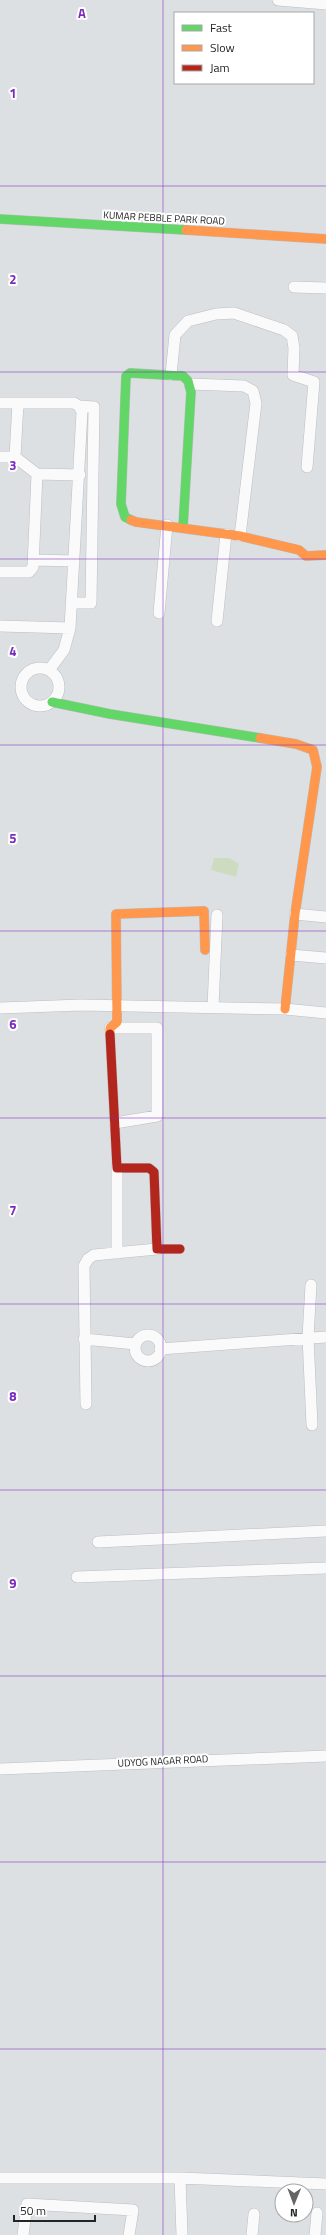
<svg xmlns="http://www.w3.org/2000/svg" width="326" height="2235" viewBox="0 0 326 2235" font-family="'Titillium Web',sans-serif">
  <rect width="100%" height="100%" fill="#dde0e3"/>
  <!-- green -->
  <path fill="#cddcc0" d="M214 858H229L239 864 236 877 211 870Z"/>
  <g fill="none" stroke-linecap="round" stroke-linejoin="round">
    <!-- street casing -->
    <g stroke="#bcbec1" stroke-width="12">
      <path id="street" d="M278 0 326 4
        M294 287 326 288
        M171 375 175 335 188 321 216 314 234 313 284 330 292 336 294 348 293 375 314 382 307 467
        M190 384 244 386 253 391 256 403 240 536
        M0 403H74L79 406 82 412 70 628 64 650 49 670
        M0 457H15L37 474 80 475
        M15 457 18 403
        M34 560 74 561
        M0 572H29L33 567 37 474
        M72 603H91L94 407 79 406
        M159 613 167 525
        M217 621 226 534
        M0 626 70 628
        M21 687a19 19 0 1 1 38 0a19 19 0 1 1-38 0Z
        M295 914 326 917
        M291 955 326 958
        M213 1007 217 915
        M0 1008 81 1005 285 1009 326 1013
        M110 1028H157V1116L115 1123
        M117 1168V1253
        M311 1285 308 1337 312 1425
        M135 1348a13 13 0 1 1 26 0a13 13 0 1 1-26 0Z
        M84 1339 135 1344
        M160 1349 326 1337
        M86 1404 84 1266 88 1259 94 1255 157 1249
        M98 1542 326 1531
        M77 1577 326 1568
        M0 1769 326 1756
        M0 2178H180L326 2184
        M180 2178 182 2235
        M23 2235 27 2204 133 2210 129 2235
        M252 2235 254 2214
        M315 2235 317 2213"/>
    </g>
    <!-- fast casing -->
    <g stroke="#bcbec1" stroke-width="10">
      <path id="fast" d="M0 219 186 230
        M131 520 125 517 121 504 126 376 130 373 183 376 188 381 191 392 183 527
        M52 702 110 714 260 738"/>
    </g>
    <!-- slow casing -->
    <g stroke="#bcbec1" stroke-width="10">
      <path id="slow" d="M186 230 326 239
        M131 520 136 522 240 536 299 550 306 556 326 555
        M260 738 296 744 313 750 317 767 295 914 285 1009
        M110 1034V1028L117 1022 116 914 204 911 205 950"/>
    </g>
    <!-- jam casing -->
    <g stroke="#bcbec1" stroke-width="10">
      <path id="jam" d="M110 1034 117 1168H149L154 1172 157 1249H180"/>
    </g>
    <!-- street -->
    <use href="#street" stroke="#fafafb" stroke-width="11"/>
    <!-- fast -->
    <use href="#fast" stroke="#63d668" stroke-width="9"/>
    <!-- slow -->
    <use href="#slow" stroke="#ff974d" stroke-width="9"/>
    <!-- jam -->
    <use href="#jam" stroke="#b3261e" stroke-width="9"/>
  </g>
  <!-- grid -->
  <path fill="none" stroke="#7b2cbf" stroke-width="1" stroke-opacity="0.55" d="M163 0V2235M0 186H326M0 372H326M0 559H326M0 745H326M0 931H326M0 1118H326M0 1304H326M0 1490H326M0 1676H326M0 1862H326M0 2049H326"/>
  <g text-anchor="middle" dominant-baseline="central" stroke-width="4" stroke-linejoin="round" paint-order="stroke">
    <!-- street labels -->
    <g font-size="10" fill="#232426" stroke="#fff">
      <text transform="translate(164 218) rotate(3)">KUMAR PEBBLE PARK ROAD</text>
      <text transform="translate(163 1761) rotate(-3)">UDYOG NAGAR ROAD</text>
    </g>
  </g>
  <g font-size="13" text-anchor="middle" font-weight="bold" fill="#7b2cbf" stroke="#fff" stroke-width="4" stroke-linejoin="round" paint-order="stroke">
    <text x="82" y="18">A</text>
    <text x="13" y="98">1</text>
    <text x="13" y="284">2</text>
    <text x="13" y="470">3</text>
    <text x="13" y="656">4</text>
    <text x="13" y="843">5</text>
    <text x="13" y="1029">6</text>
    <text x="13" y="1215">7</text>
    <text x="13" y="1401">8</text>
    <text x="13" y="1588">9</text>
  </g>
  <!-- legend -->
  <rect x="174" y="12" width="140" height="72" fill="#ffffff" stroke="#a7a7a8"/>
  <rect x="182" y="25" width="20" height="6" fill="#63d668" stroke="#a7a7a8"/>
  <text x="210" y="32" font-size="12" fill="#232426">Fast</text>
  <rect x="182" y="45" width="20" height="6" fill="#ff974d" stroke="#a7a7a8"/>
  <text x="210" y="52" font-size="12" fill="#232426">Slow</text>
  <rect x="182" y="65" width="20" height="6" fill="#b3261e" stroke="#a7a7a8"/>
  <text x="210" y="72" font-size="12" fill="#232426">Jam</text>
  <!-- north arrow -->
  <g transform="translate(294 2203) rotate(181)"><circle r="19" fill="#ffffff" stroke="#a7a7a8"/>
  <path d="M0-3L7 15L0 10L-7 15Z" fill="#646668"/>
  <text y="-6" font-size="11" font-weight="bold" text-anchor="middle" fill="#232426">N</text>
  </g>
  <!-- scale -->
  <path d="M14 2215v6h81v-6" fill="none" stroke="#232426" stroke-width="2"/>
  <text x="20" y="2215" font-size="12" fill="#232426" stroke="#ffffff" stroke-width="3" paint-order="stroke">50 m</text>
</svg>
